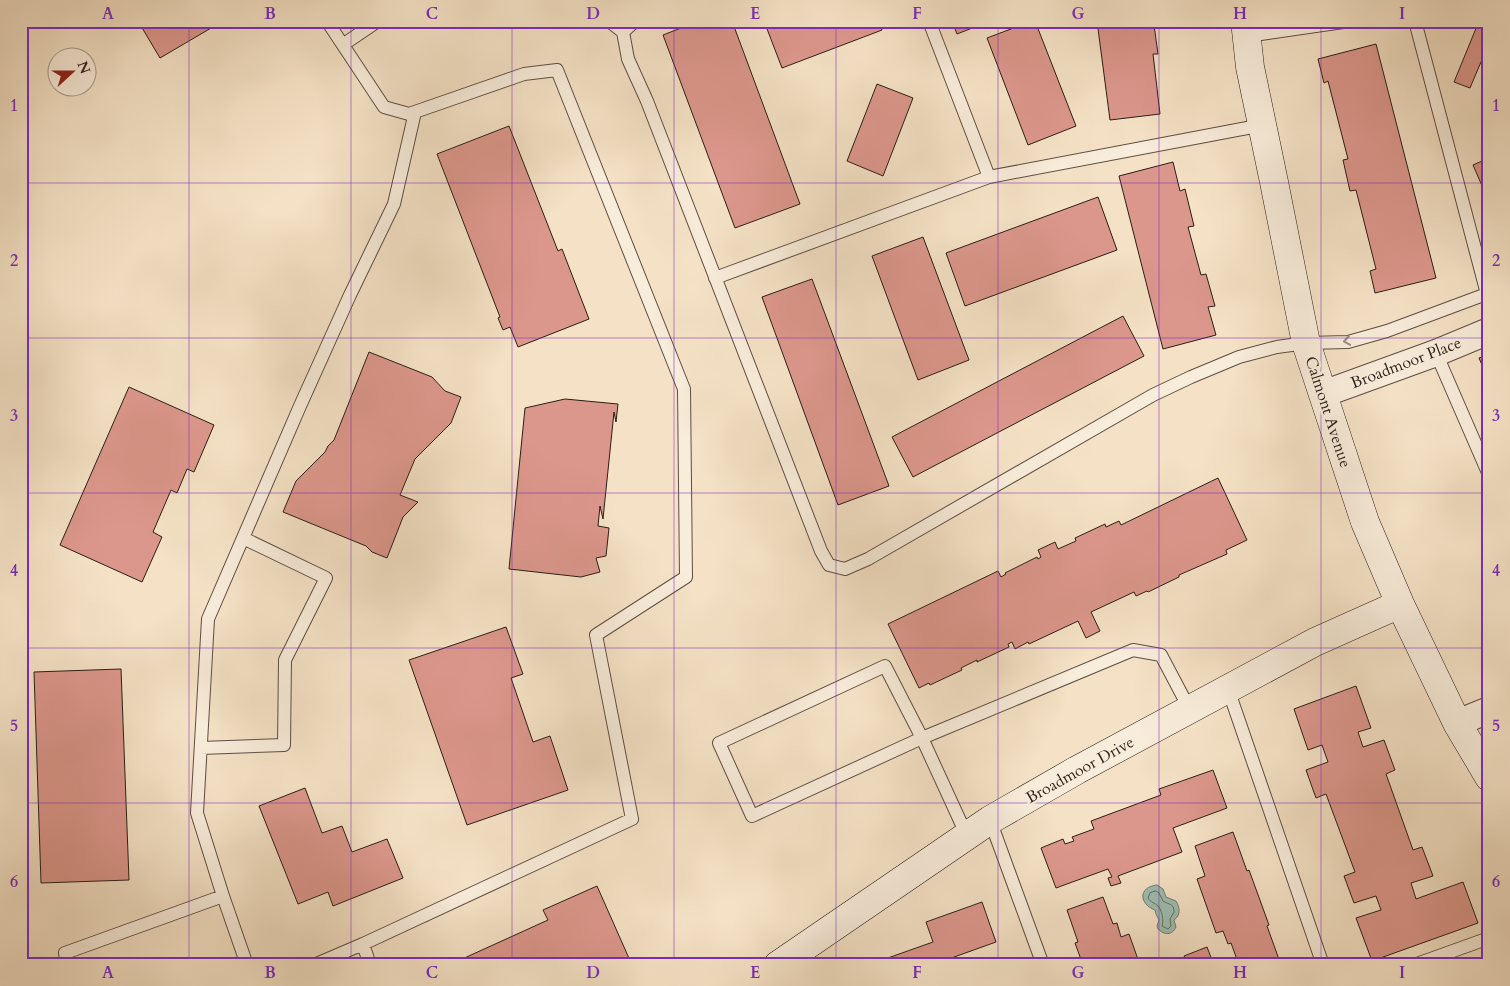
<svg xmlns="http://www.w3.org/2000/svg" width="1510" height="986" viewBox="0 0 1510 986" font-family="Cardo,serif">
  <rect width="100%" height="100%" fill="#f5e2c6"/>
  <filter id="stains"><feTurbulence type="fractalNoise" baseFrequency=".004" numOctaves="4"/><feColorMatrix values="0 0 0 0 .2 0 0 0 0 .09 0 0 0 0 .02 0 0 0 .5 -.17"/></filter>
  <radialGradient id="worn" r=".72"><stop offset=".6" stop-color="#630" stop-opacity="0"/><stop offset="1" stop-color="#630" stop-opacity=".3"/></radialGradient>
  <!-- water -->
  <path fill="#9dbeb1" stroke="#6f7e74" d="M1157 885 1163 889 1166 897 1176 901C1180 908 1181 915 1174 920L1176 927C1172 936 1164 935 1158 929L1157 926 1159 920 1156 914 1155 910C1139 904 1138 887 1157 885Z"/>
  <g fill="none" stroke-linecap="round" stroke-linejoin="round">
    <!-- shore -->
    <path stroke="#646e64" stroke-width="1" d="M1156 891 1159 893 1163 901C1169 905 1174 903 1174 912L1170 919 1171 926 1168 929 1162 926C1164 921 1162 910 1158 906 1154 902 1151 903 1148 898L1150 893Z"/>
  </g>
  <!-- building -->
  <path fill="#dc978c" stroke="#2a1d18" d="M138 21H223L160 58Z
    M699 21H732L800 204 735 228 663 35Z
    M764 21H879L882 30 782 68Z
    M952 21H990L957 34Z
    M1032 21H1035L1076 126 1028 145 987 38Z
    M1097 21H1149V26L1154 25 1158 54H1153L1160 114 1110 120Z
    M1479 21H1489V43L1470 88 1454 82Z
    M1376 44 1436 278 1375 293 1370 271 1376 269 1356 190 1350 191 1343 160 1348 159 1328 81 1324 83 1318 59Z
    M877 84 913 98 883 176 847 161Z
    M509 126 558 251 562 249 589 319 518 347 510 327 503 330 498 318 500 317 437 154Z
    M1489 158V202L1473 165Z
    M1173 162 1180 191 1185 189 1194 226 1188 227 1201 275 1206 274 1215 306 1208 307 1216 335 1163 349 1119 176Z
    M1098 197 1117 250 965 306 946 253Z
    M923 237 969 360 918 380 872 256Z
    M812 279 889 486 838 505 762 297Z
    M1123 316 1144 356 913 477 892 437Z
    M369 352 432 377 445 391 461 397 451 423 415 459 400 495 418 502 403 517 387 558 372 552 366 546 283 512 296 481 325 452 328 446 334 440Z
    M1489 354V381L1479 358Z
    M129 387 214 425 194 472 187 469 177 493 171 490 153 532 162 537 142 582 60 545Z
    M565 399 618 404 616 422 614 412 603 519 600 506 598 526 609 528 606 556 596 558 600 572 581 577 509 569 525 408Z
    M1218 478 1247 540 1226 550 1227 554 1179 575V577L1148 592 1147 591 1136 596 1134 592 1091 612 1100 631 1086 638 1078 621 1029 644 1028 642 1015 649 1012 642 1008 644 1009 647 977 662V660L961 668 962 670 930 685 929 683 919 688 888 624 998 571 1001 577 1006 574 1005 573 1037 557 1038 559 1041 557 1038 550 1055 542 1058 549 1076 541 1075 538 1105 524 1106 527 1119 521 1121 525Z
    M506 627 523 674 511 678 533 742 550 736 568 790 467 825 409 660Z
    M121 669 129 880 41 883 34 672Z
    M1356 686 1371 728 1358 732 1363 747 1384 740 1395 770 1386 774 1413 850 1422 847 1433 876 1411 883 1416 899 1463 882 1478 923 1372 961 1356 918 1381 910 1376 896 1354 903 1344 876 1355 872 1326 794 1316 798 1306 770 1328 762 1322 745 1308 750 1294 709Z
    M1213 770 1227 808 1173 828 1182 852 1118 876 1121 883 1111 886 1108 878 1112 877 1108 869 1056 888 1041 848 1063 839 1065 844 1074 841 1072 837 1094 829 1091 821 1161 795 1159 789Z
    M305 788 322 833 342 826 352 852 387 839 403 878 333 906 328 892 298 904 259 806Z
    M1233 832 1247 871 1249 870 1269 925 1267 926 1281 965H1239L1231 943 1228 944 1223 931 1216 933 1197 879 1205 876 1195 846Z
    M597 886 632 965H449L548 920 543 910Z
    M1103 897 1113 924 1117 923 1121 937 1129 934 1140 965H1083L1075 943 1078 942 1067 910Z
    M982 902 996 942 943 961 945 965H868L933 942 926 922Z
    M1207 947 1214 965H1155L1174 958 1176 963 1186 960 1184 956Z
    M1001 958 1003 965H982Z"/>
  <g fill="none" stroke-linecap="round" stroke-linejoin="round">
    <!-- lane casing -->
    <g stroke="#5d4e44" stroke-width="14">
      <path id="lane" d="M327 21 384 107 409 114 524 74 557 70 684 389 686 577 596 635 632 819 363 944 370 965
        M609 21 623 32
        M635 21 623 32 628 59 647 101 821 551 829 565 845 569 868 559 1153 395 1191 377 1239 357 1277 347 1306 343 1348 342 1387 331 1489 293
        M929 21 989 177
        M1415 21 1487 294
        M1247 36 1350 21
        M344 44 378 21
        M715 278 989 177 1263 125
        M1436 353 1489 475
        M885 666 922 738 752 816 719 743Z
        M1228 689 1323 965
        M201 748 284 745 285 660 326 578 243 538
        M990 820 1043 965
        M967 836 922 738 1133 650 1161 655 1190 710
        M223 896 197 813 208 619 300 406 350 295 394 204 415 112
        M67 965 65 953 223 896 247 965
        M314 965 363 944
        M1414 965 1489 938"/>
    </g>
    <!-- street casing -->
    <g stroke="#5d4e44" stroke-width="28">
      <path id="street" d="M1323 394 1436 353 1489 331
        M1457 723 1489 710"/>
    </g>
    <!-- secondary casing -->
    <g stroke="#2a1d18" stroke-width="29">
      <path id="secondary" d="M1245 21 1250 67 1274 182 1306 343 1365 522 1400 604 1457 723 1489 777
        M778 965 990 820 1077 770 1315 642 1400 604"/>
    </g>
    <!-- lane -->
    <use href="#lane" stroke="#f8ecda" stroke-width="12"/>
    <!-- street -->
    <use href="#street" stroke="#f8ecda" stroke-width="26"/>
    <!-- secondary -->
    <use href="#secondary" stroke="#f8ecda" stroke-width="28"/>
  </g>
  <!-- one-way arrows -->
  <defs><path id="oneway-chevron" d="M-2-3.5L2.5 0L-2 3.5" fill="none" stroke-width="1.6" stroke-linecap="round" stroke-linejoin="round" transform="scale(1.25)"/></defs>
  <use stroke="#9b8f83" href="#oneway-chevron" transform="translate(1347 341) rotate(172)"/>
  <!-- grid -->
  <path fill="none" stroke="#7b2cbf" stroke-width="1" stroke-opacity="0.55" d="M189 21V965M351 21V965M512 21V965M674 21V965M836 21V965M998 21V965M1159 21V965M1321 21V965M21 183H1489M21 338H1489M21 493H1489M21 648H1489M21 803H1489"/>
  <g text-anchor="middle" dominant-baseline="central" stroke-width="4.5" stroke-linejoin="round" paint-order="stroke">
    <!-- street labels -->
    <g font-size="16" fill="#2a1d18" stroke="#f8ecda">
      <text transform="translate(1406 363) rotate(-21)">Broadmoor Place</text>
      <text transform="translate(1328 412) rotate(72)">Calmont Avenue</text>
      <text transform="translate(1080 770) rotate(-29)">Broadmoor Drive</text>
    </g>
  </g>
  <!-- margin -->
  <rect width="1510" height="986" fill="none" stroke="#f5e2c6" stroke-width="55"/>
  <!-- north arrow -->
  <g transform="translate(72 72) rotate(69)"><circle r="24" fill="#f8ecda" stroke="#a6998c"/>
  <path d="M0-4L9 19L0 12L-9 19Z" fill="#8f2418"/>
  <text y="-8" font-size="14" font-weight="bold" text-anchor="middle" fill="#2a1d18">N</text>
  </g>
  <rect x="28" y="28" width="1454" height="930" fill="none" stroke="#7b2cbf" stroke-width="2"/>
  <g font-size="16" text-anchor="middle" font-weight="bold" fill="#7b2cbf">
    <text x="108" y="19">A</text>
    <text x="270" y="19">B</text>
    <text x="432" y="19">C</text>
    <text x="593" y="19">D</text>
    <text x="755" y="19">E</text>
    <text x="917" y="19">F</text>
    <text x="1078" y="19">G</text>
    <text x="1240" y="19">H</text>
    <text x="1402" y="19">I</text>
    <text x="14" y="111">1</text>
    <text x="1496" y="111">1</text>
    <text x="14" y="266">2</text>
    <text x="1496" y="266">2</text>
    <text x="14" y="421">3</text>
    <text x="1496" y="421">3</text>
    <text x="14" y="576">4</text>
    <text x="1496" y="576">4</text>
    <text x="14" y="731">5</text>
    <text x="1496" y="731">5</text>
    <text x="14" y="887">6</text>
    <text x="1496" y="887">6</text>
    <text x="108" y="978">A</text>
    <text x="270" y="978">B</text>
    <text x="432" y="978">C</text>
    <text x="593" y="978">D</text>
    <text x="755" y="978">E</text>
    <text x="917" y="978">F</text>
    <text x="1078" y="978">G</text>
    <text x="1240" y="978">H</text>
    <text x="1402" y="978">I</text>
  </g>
  <rect width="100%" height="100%" filter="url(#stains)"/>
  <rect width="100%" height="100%" fill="url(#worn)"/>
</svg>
